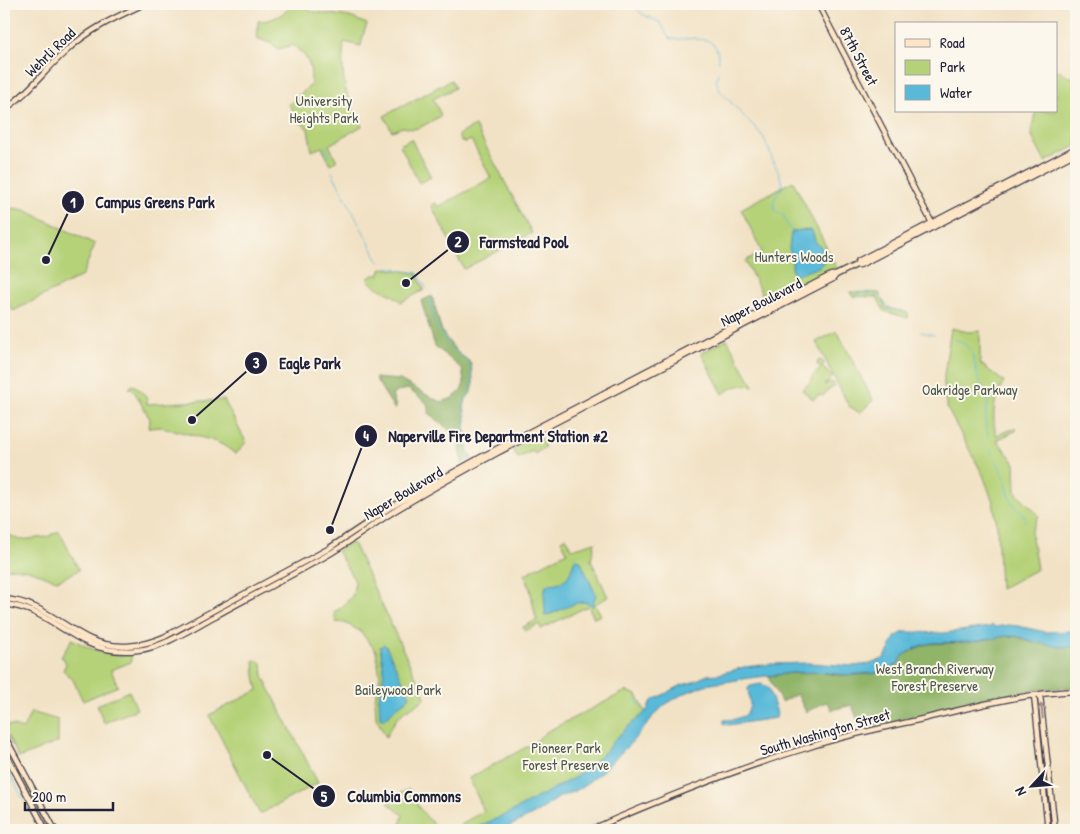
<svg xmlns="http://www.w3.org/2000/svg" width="1080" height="834" viewBox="0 0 1080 834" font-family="'Patrick Hand',sans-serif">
  <rect width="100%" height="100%" fill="#fbf7ec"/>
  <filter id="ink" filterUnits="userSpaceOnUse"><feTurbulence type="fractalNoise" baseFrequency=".02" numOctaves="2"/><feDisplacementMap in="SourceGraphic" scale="10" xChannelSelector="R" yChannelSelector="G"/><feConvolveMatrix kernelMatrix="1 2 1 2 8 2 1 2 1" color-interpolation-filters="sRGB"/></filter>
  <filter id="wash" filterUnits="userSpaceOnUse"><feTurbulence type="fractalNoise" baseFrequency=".0096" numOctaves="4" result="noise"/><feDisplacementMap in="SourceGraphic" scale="20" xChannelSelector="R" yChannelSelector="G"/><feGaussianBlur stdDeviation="1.12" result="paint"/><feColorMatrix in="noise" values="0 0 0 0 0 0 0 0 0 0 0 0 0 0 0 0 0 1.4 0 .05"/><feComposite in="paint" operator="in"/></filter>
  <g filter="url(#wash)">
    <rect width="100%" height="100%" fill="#f2e2c5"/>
    <!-- green -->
    <path fill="#b5d278" stroke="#6c7a5a" d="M293 4H306L309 11 350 17 367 24 363 35 361 46 344 42C340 78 345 96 362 126L329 145 337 161 330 164 322 147 312 151 308 129 299 121 289 104 311 85C311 63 310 60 293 45L278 49 272 44 257 38 258 30V21C273 21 283 15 293 4Z
      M1056 69 1068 76 1076 79V146L1045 162 1032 137V127L1036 111H1056Z
      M451 80 455 88 433 99 441 115 439 117 419 128 413 129 403 127 392 131 384 116Z
      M475 126 532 233 464 269 431 205 436 203 438 207 491 178 471 140 464 143 463 141 461 142 458 135Z
      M411 139 431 177 419 183 400 145Z
      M793 181 838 270 768 306 745 261 762 252 741 209Z
      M13 208 25 210 95 244 82 276 13 311 4 294V214Z
      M382 268 416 273 424 290 401 302C392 292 376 290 367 279L373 275H379Z
      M850 292 879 293 886 308 908 313V318L884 311 877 297 852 296Z
      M951 328 968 332 980 331V363L1004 382C993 400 992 415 996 435L1016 428 1017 430 997 440 1015 463 1016 492 1039 515 1031 532 1037 569 1000 589 997 525 993 502 983 475 948 410 944 395V375Z
      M837 331 873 400 860 413 849 406 816 342Z
      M727 339 747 375 754 386C742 384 732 386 723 394L701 353Z
      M821 360 824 363 822 367 833 377 824 385 832 382 835 386 827 391 823 396 819 395 813 399 802 390 813 379 812 377 821 368 817 365 818 361Z
      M133 385C141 390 148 395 147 404L224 400 246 442 236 454 223 445 211 440 162 427 149 428 150 419 134 391 129 388Z
      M539 435 545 447 535 454 534 452H530L518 458 512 449Z
      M59 531 79 570 61 579 57 580 28 570 15 568 4 569V538L10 535 19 540 47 537Z
      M566 537 572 549 595 542 591 560 608 597 595 604 601 615 594 618 588 606 541 629 539 624 525 631 523 627 537 620 535 614 530 589 525 574 567 552 561 540Z
      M349 543H352L354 545 425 697C421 704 412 706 405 711 396 718 391 727 386 737L376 718 375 698 380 676 376 651 360 631 345 623 336 622 334 612 342 607 353 595 355 581 337 551Z
      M72 639C89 649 110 657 131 655V662L111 670 118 686 83 701 73 680 63 670 66 664 64 659 61 657Z
      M254 660 262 663 263 676 318 783 260 814 209 715 258 690 255 676Z
      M129 691 137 709 104 723 97 705Z
      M626 691 637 695 647 715 590 775 488 830H399V829L403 815 388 803 397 795 409 789C417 806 425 817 439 829H456L468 820 484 811 469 778 534 743 546 732Z
      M31 712 58 720V742L19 758 4 729V727L10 725 23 729Z
      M4 739 52 830H48L4 748Z"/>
    <!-- forest -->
    <path fill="#90b468" stroke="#596b52" d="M432 296 441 329 445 337 458 353 469 361 471 365 473 378V388L470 394 466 399 464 407 466 420 465 427 468 451 472 458 462 464 459 438 429 413 427 403 408 389 399 391 392 395 396 406 395 410 375 378 400 380 434 399 442 402 453 398 461 391 464 383 462 369 435 346 421 301Z
      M1002 636H1016L1034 642 1076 647V687L1036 690 975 701 861 729 852 705 832 710 829 704 826 702 806 712 797 694 781 702 768 676 792 673 818 672 837 675H856L877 673 886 670 898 664 903 656 907 653 926 644 972 642Z"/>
    <!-- water -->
    <path fill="#59b9d8" stroke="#3e6e8a" d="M809 230C814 232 814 237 815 241 820 246 827 251 825 260L819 267 797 275 794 274 792 271V260L789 248 791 233 794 231Z
      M577 559 580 560 596 595 593 604V607C590 604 588 602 583 602 572 603 557 613 544 616L545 613 544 592 546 586C550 583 553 584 557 583 569 580 571 571 574 561Z
      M992 625 995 627 1008 625 1018 626 1045 632 1076 631V647H1060L1034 642 1016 636H1007L972 642 932 643 922 645 907 653 903 656 898 664 893 667 877 673 845 675 818 672 792 673 750 678 705 685 683 694 666 704 653 716 650 721 630 744 602 771 581 788 558 798 538 812 502 830H471L477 827 507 814 575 777 606 751 610 745 625 729 647 711 650 703 653 700 682 685 693 682 707 675 719 674 744 667 771 664 809 663 853 666 870 664 883 659 887 654 895 637 904 632H909L944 633 990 627Z
      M384 644 386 646 410 696C406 701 402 703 397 707 392 711 389 716 384 719H381L380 717 379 697 384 672 380 647Z
      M761 684 768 687 777 713 776 718 728 725 724 724V720L736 719 746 715 750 706 748 688 750 686Z"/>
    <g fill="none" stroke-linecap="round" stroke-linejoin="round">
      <!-- stream -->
      <path stroke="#59b9d8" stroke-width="1" d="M633 4 639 11 644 15 661 23 667 35 671 39H689L693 38C698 40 701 39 706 40 716 43 718 52 719 61
        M718 73 716 80 720 91 729 100 745 118 754 126 764 138 774 163 779 173 782 185V188L777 194 774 200V209L777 213 783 215 787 224 792 232
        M325 146 330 157
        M332 172 379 262
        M822 265 824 267
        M387 267 398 269
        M400 270 418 273 426 288
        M855 293H874L878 294 888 307 895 310 903 311
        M431 300C433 324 441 337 458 354 461 357 467 360 469 364 473 370 472 388 469 394 467 398 464 399 463 404 461 409 465 413 465 419 465 421 464 424 464 426 464 436 466 451 470 460
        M921 332 934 335
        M954 339C978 347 972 362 979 380 982 388 988 393 988 402 988 405 986 410 986 413 984 422 986 428 988 436
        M991 450C996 461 1002 472 1006 483 1008 489 1009 496 1012 502 1016 510 1026 512 1025 521
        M574 556 577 559
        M635 696C638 703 640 709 647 711
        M4 761 5 765
        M8 771 25 802
        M27 806 35 820
        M37 825 40 830"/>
    </g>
  </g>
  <g filter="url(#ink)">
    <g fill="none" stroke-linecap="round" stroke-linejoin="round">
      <!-- secondary casing -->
      <g stroke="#413f50" stroke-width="7">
        <path id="secondary" d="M818 4 934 227
          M4 110C28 94 44 71 65 52 88 30 116 17 144 4
          M856 265H860L1076 153
          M4 599C38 601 61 625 90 639 114 650 141 647 164 637L328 549 391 507 483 456 831 275H836L856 265 858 261 1076 148
          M4 604C40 608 58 629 88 643 103 650 122 652 138 650 165 647 192 628 215 616 253 595 293 575 331 553 355 539 377 521 401 507 463 470 527 437 591 404 671 363 752 321 833 279L836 275
          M1034 695 1048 830
          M1040 695 1055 830
          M4 735 55 830
          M4 751 46 830
          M590 830C659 800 733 770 806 748 845 735 887 727 927 718 976 706 1026 693 1076 691"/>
      </g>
      <!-- secondary -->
      <use href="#secondary" stroke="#fee5c5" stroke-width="4.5"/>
    </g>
    <!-- one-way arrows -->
    <defs><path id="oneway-shaft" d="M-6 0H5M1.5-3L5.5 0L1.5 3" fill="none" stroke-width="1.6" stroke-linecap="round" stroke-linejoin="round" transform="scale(1.25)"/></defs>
    <use stroke="#9b8d87" href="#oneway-shaft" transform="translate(1042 711) rotate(-96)"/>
  </g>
  <g text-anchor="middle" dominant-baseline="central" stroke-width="4" stroke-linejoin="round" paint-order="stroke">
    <!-- street labels -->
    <g font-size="15" fill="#22223b" stroke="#fbf7ec">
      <text transform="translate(50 52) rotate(-44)">Wehrli Road</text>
      <text transform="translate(859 56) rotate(62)">87th Street</text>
      <text transform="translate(761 302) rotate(-27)">Naper Boulevard</text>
      <text transform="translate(403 493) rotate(-31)">Naper Boulevard</text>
      <text transform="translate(825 732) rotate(-16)">South Washington Street</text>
    </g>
    <!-- park labels -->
    <g font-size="15" fill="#4e574d" stroke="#fbf7ec">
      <text x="324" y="100">University<tspan x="324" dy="17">Heights Park</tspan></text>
      <text x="794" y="256">Hunters Woods</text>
      <text x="970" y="389">Oakridge Parkway</text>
      <text x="935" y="668">West Branch Riverway<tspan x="935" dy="17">Forest Preserve</tspan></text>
      <text x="398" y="689">Baileywood Park</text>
      <text x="566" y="747">Pioneer Park<tspan x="566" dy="17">Forest Preserve</tspan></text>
    </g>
  </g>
  <!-- callouts -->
  <path fill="none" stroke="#22223b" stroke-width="2" d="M46 260L73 202M406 283L458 242M192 420L256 363M330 530L366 436M267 755L324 796"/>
  <g fill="#22223b" stroke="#fbf7ec" stroke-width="2">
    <circle cx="46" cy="260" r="5"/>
    <circle cx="406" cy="283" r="5"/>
    <circle cx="192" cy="420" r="5"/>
    <circle cx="330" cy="530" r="5"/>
    <circle cx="267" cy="755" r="5"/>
    <circle cx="73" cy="202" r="12"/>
    <circle cx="458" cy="242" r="12"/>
    <circle cx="256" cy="363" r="12"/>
    <circle cx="366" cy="436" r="12"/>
    <circle cx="324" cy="796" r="12"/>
  </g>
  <g font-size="15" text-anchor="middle" font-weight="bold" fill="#fff">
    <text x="73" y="208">1</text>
    <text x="458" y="247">2</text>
    <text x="256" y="368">3</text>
    <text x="366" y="441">4</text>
    <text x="324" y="802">5</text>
  </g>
  <g font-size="16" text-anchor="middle" font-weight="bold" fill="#22223b" stroke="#fbf7ec" stroke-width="4" stroke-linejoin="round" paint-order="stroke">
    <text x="155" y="208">Campus Greens Park</text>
    <text x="524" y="248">Farmstead Pool</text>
    <text x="310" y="369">Eagle Park</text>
    <text x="498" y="442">Naperville Fire Department Station #2</text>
    <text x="404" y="802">Columbia Commons</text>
  </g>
  <!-- margin -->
  <rect width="1080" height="834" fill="none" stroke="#fbf7ec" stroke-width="20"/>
  <!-- legend -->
  <rect x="895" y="22" width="162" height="90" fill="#fbf7ec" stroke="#a4a2a5"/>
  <rect x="905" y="39" width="25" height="8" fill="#fee5c5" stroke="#a4a2a5"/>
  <text x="940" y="48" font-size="15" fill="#22223b">Road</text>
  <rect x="905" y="60" width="25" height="15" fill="#b5d278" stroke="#a4a2a5"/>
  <text x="940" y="72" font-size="15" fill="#22223b">Park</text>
  <rect x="905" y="85" width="25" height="15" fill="#59b9d8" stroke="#a4a2a5"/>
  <text x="940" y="98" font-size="15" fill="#22223b">Water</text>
  <!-- north arrow -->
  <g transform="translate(1032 786) rotate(244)" stroke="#fbf7ec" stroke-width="4" paint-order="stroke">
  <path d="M0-4L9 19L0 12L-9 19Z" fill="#22223b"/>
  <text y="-8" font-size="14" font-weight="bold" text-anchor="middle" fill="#22223b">N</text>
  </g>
  <!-- scale -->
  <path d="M25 802v8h88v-8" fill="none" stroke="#22223b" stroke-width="2.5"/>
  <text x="32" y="802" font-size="15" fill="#22223b" stroke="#fbf7ec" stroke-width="4" paint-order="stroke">200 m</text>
</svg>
